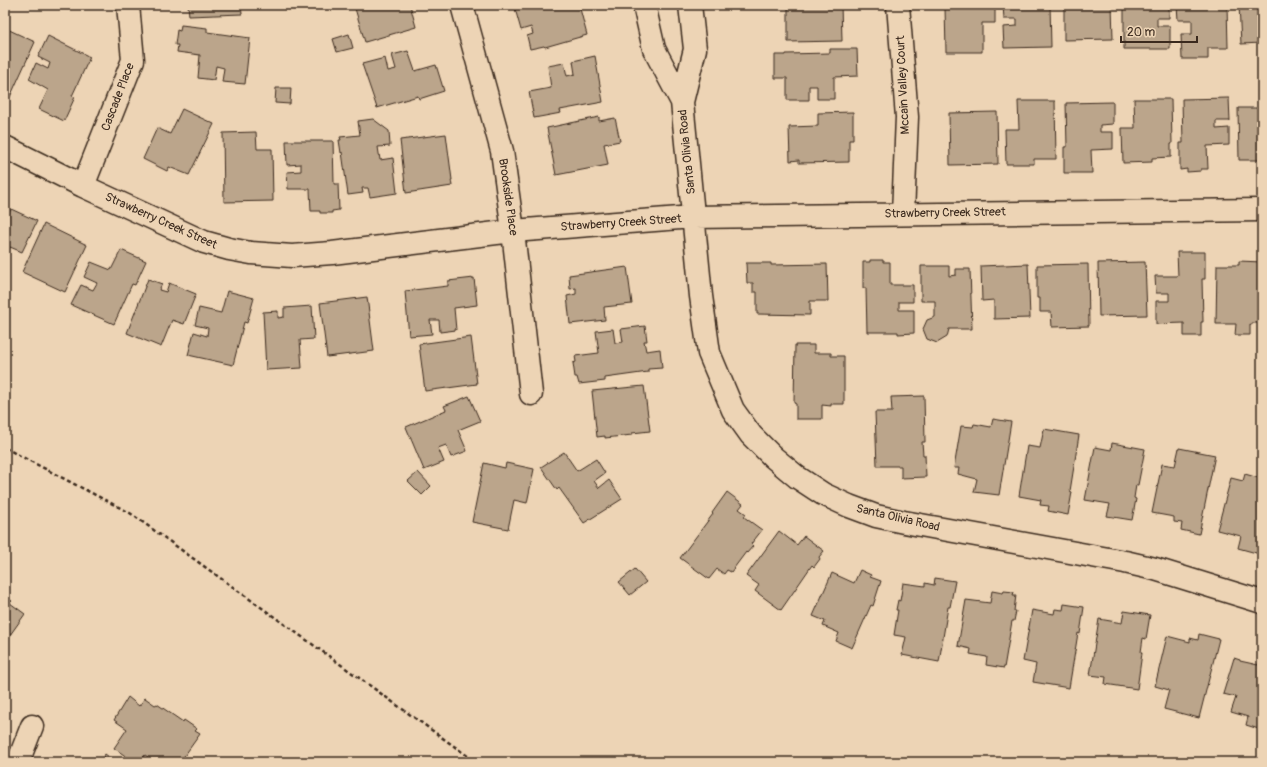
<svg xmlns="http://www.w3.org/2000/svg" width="1267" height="767" viewBox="0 0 1267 767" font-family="Pangolin,sans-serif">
  <rect width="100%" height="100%" fill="#edd4b5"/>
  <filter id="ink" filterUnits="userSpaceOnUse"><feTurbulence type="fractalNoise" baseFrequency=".025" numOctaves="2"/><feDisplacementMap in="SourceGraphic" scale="8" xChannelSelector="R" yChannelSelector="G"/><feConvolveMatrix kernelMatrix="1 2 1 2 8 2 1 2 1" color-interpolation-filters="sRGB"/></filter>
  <g filter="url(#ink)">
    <!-- building -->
    <path fill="#bba58b" stroke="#3b2a1e" d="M188 5H241L242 14 189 16Z
      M354 5H410L416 27 365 42Z
      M514 5H579L587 35 545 47 544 46 530 49 527 36 533 34 531 27 521 30Z
      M788 5H841L842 41 788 42Z
      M946 5H995V23H982V52H946L945 7H946Z
      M1003 5H1050L1051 47 1004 48 1003 27 1017 26V19H1004Z
      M1064 5H1112L1113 39 1064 40Z
      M1124 5H1169V18H1157V26H1170V49H1124Z
      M1177 5H1227L1228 48H1208V59H1182L1181 34H1192V20H1178Z
      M1239 5H1262V43L1241 44Z
      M181 25 207 28V32L250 38 245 84 222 82 224 68 216 66 214 80 198 78 200 55 177 52 178 45H175L177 30 180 31Z
      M5 28 35 42 10 97 5 95Z
      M349 34 353 48 337 52 333 39Z
      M48 36 90 57 72 96 75 97 64 121 39 109 48 90 29 79 36 63 48 69 50 63 38 57Z
      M830 49H857L858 76 834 77V99H817V86H809V100H787V78H775V55H786V54L830 53Z
      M408 51 415 71 436 65 444 91 419 99 418 96 377 108 362 64 385 58 388 71 396 69 392 55Z
      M595 56 603 102 560 110 561 113 534 118 529 92 551 88 548 66 564 63 567 76 575 74 573 61Z
      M276 88H291L290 104 275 103Z
      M1229 98 1230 121H1216V129L1229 128V145L1207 146 1208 169H1201V171L1187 172V169L1180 170V143H1183L1182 99Z
      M1134 99H1171L1172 144H1171V157L1152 158V162L1123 163 1122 128H1135Z
      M1018 101H1055L1056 159H1034V164H1006L1005 129H1019Z
      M1113 102V124L1100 125V132H1113V149L1091 150 1092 173H1064V147H1067L1066 103Z
      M1238 108H1262V160H1239Z
      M182 109 214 124 189 175 169 167 167 171 143 159 157 128 170 134Z
      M853 112V140H849V162L799 163V160L790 161 789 127 818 126V113Z
      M997 112 998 164 950 165 949 113Z
      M599 117V121L615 118 620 141 604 144 608 165 556 175 547 128Z
      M373 119 389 131 390 146 378 147 380 160 393 158 397 193 370 197 368 188H362L363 193 348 195 342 152 341 153 339 140H341L340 137 360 135 358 121Z
      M256 132 257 149H272L273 201 224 202 223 133Z
      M446 134 452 180H451L452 186 406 193 400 140Z
      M286 141H333L334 184H338L339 210 332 211V213H320V211H311L310 189H288L287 172 301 171V164L287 165Z
      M11 209 37 221 22 252 10 247 5 257V217L7 218Z
      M44 224 87 245 65 292 22 272Z
      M121 250 146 261 135 285 132 284 114 324 71 305 81 285 93 290 97 283 84 277 91 262 111 270Z
      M1177 252H1205V279H1202L1203 322H1201V336H1184V323L1156 324V301H1169V293H1156L1155 276H1178Z
      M870 260H883V262H890V285H913V302H899V310H914V333L898 334V332H867L866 288H863V262H870Z
      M1239 261 1262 262 1261 323H1252V325L1250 324V335H1235L1236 324H1216L1217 265H1239Z
      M1145 262 1147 315 1099 316 1098 263Z
      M746 263H771V265L827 264 828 301H810V315L757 314V292H753V283H747Z
      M1028 264 1030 318 994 319V300L982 301 981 266Z
      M1088 264 1089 326 1052 327 1051 312H1040V298H1037V265Z
      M921 266H949V276L956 275V269H970L972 329H949L947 337 937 343 927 339 923 329 927 320 935 317V301H921Z
      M627 267 632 304 604 307 605 320 570 324 567 296 576 294V288L570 289 569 275Z
      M474 278 477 305 454 308 456 330 440 332 439 320H430L432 334 409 336 405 291 448 286V281Z
      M148 279 162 284 159 290 166 292 169 283 196 294 184 324 172 320 161 347 127 333Z
      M227 291 254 298 247 323 244 322 233 365 188 355 194 332 207 336 208 328 195 325 199 308 221 313Z
      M367 297 374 351 327 357 320 303Z
      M312 306 314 339 300 340 302 368 266 370 263 312 278 311V318L284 317V308Z
      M645 326 647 341H644L646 351 660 349 662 368 648 369V372L605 378V381L579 384 577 377H575L573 363 576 362 575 356 599 353 596 331 613 329 615 343 623 342 621 329Z
      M471 337 477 384 425 391 419 344Z
      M795 345H814V353H831V356H844V404H831V406L822 405V419H796V404L794 403Z
      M644 386 650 431 632 433V435L605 438V436L597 437 592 391Z
      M469 396 480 421 458 430 467 451 451 457 446 445 438 448 444 462 424 470 406 427 446 410 444 406Z
      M924 396 925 442H922L923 455H925L926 477 901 478V466H877L875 412H892L891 397Z
      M993 419 1011 422 999 495 974 492 977 479 958 474 959 468H954L961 426 973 427 974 424 991 427Z
      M1044 429 1079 435 1070 491 1072 492 1068 515 1048 511 1049 506 1040 505 1041 500 1019 496 1027 446 1040 448Z
      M1112 443 1145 449 1138 485H1136L1134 498 1136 499 1132 520 1107 516 1110 504 1085 500 1095 447 1111 450Z
      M1179 448 1215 455 1199 534 1181 530 1182 523 1174 522V517L1152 513 1162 464 1175 466Z
      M564 452 577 471 596 459 605 473 594 481 599 488 609 480 622 499 584 523 559 488 557 490 541 467Z
      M484 463 505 468 506 463 534 469 527 503 514 500 508 529 472 522Z
      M418 472 431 486 422 495 408 481Z
      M1245 474 1262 479V549L1260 554 1238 548 1241 536 1217 530 1231 478 1243 481Z
      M727 492 743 504 739 509 746 514 744 517 762 530 751 544 753 546 747 553 746 552 731 572 727 570 724 574 717 569 709 579 680 558 713 514 712 513Z
      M779 531 797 545 804 536 824 551 819 557 820 559 814 567 812 565 781 610 755 591 759 585 746 576Z
      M635 569 646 582 630 595 619 582Z
      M860 570 871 575 870 577 881 581 873 606 871 605 852 648 836 641 839 633 823 626 825 621 813 616 832 573 854 583Z
      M935 578 955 581 950 607H948L939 662 902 655 906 637 894 635 898 610H896L898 600 900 601 903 583 925 586V583L934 585Z
      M992 591 1003 593 1004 591 1014 592 1013 595H1016L1014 611H1016L1014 621H1012L1004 668 986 665 987 657 970 654 971 649 958 646 966 600 990 603Z
      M5 597 12 601 10 603 25 614 5 642Z
      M1064 604 1084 607 1080 634 1078 633 1069 688 1033 682 1036 664 1023 661 1032 610 1054 614 1055 609 1063 610Z
      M1124 611 1150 615 1146 639 1143 638 1141 652 1142 653 1137 689 1105 684 1106 677 1090 675 1099 619 1122 623Z
      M1199 634 1219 639 1199 718 1164 709 1169 690 1155 686 1167 636 1190 642V638L1198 640Z
      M1262 652V730L1246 725 1248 717 1231 712 1236 697 1223 694 1234 658 1240 660V661L1258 665Z
      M128 697 139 706 145 698 155 705 157 704 183 722 184 720 197 729 195 731 200 734 180 762H155L145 755 139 762H134L114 748 127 729 114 720Z
      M105 754 116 762H100Z"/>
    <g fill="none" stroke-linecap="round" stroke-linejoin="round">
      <!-- minor casing -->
      <g stroke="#3b2a1e" stroke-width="25">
        <path id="minor" d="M462 5 502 151 513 231 531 394
          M644 5 654 49 682 102
          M690 5 695 49 682 102 701 296 709 353 733 410 751 435 773 457 797 477 823 494 849 506 876 516 904 522 1125 562 1155 569 1262 602
          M898 5 907 117 903 214
          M5 147 83 186 204 242 229 249 251 253 292 256 332 253 513 231 693 217 1262 210
          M83 186 133 60 128 5
          M18 762 32 726"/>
      </g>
      <!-- path -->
      <path stroke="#3b2a1e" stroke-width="2.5" stroke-dasharray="4 3" stroke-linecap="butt" d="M5 448 130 513 476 762"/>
      <!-- minor -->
      <use href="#minor" stroke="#edd4b5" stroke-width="22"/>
    </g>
  </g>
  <g text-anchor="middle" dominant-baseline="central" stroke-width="3" stroke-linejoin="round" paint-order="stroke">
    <!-- street labels -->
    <g font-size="12" fill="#3b2a1e" stroke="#edd4b5">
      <text transform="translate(903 85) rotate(-93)">Mccain Valley Court</text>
      <text transform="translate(118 97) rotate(-69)">Cascade Place</text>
      <text transform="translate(687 152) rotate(-96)">Santa Olivia Road</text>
      <text transform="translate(508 197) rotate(82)">Brookside Place</text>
      <text transform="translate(945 213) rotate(-1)">Strawberry Creek Street</text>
      <text transform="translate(161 221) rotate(24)">Strawberry Creek Street</text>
      <text transform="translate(621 223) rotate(-4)">Strawberry Creek Street</text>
      <text transform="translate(898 518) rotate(13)">Santa Olivia Road</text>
    </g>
  </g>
  <!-- margin -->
  <rect width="1267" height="767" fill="none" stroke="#edd4b5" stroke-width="20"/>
  <rect x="10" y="10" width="1247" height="747" fill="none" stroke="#3b2a1e" stroke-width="1.5" filter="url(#ink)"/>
  <!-- scale -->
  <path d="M1121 36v6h76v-6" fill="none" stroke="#3b2a1e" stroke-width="2"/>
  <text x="1127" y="36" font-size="12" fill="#3b2a1e" stroke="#edd4b5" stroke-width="3" paint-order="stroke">20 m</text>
</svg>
